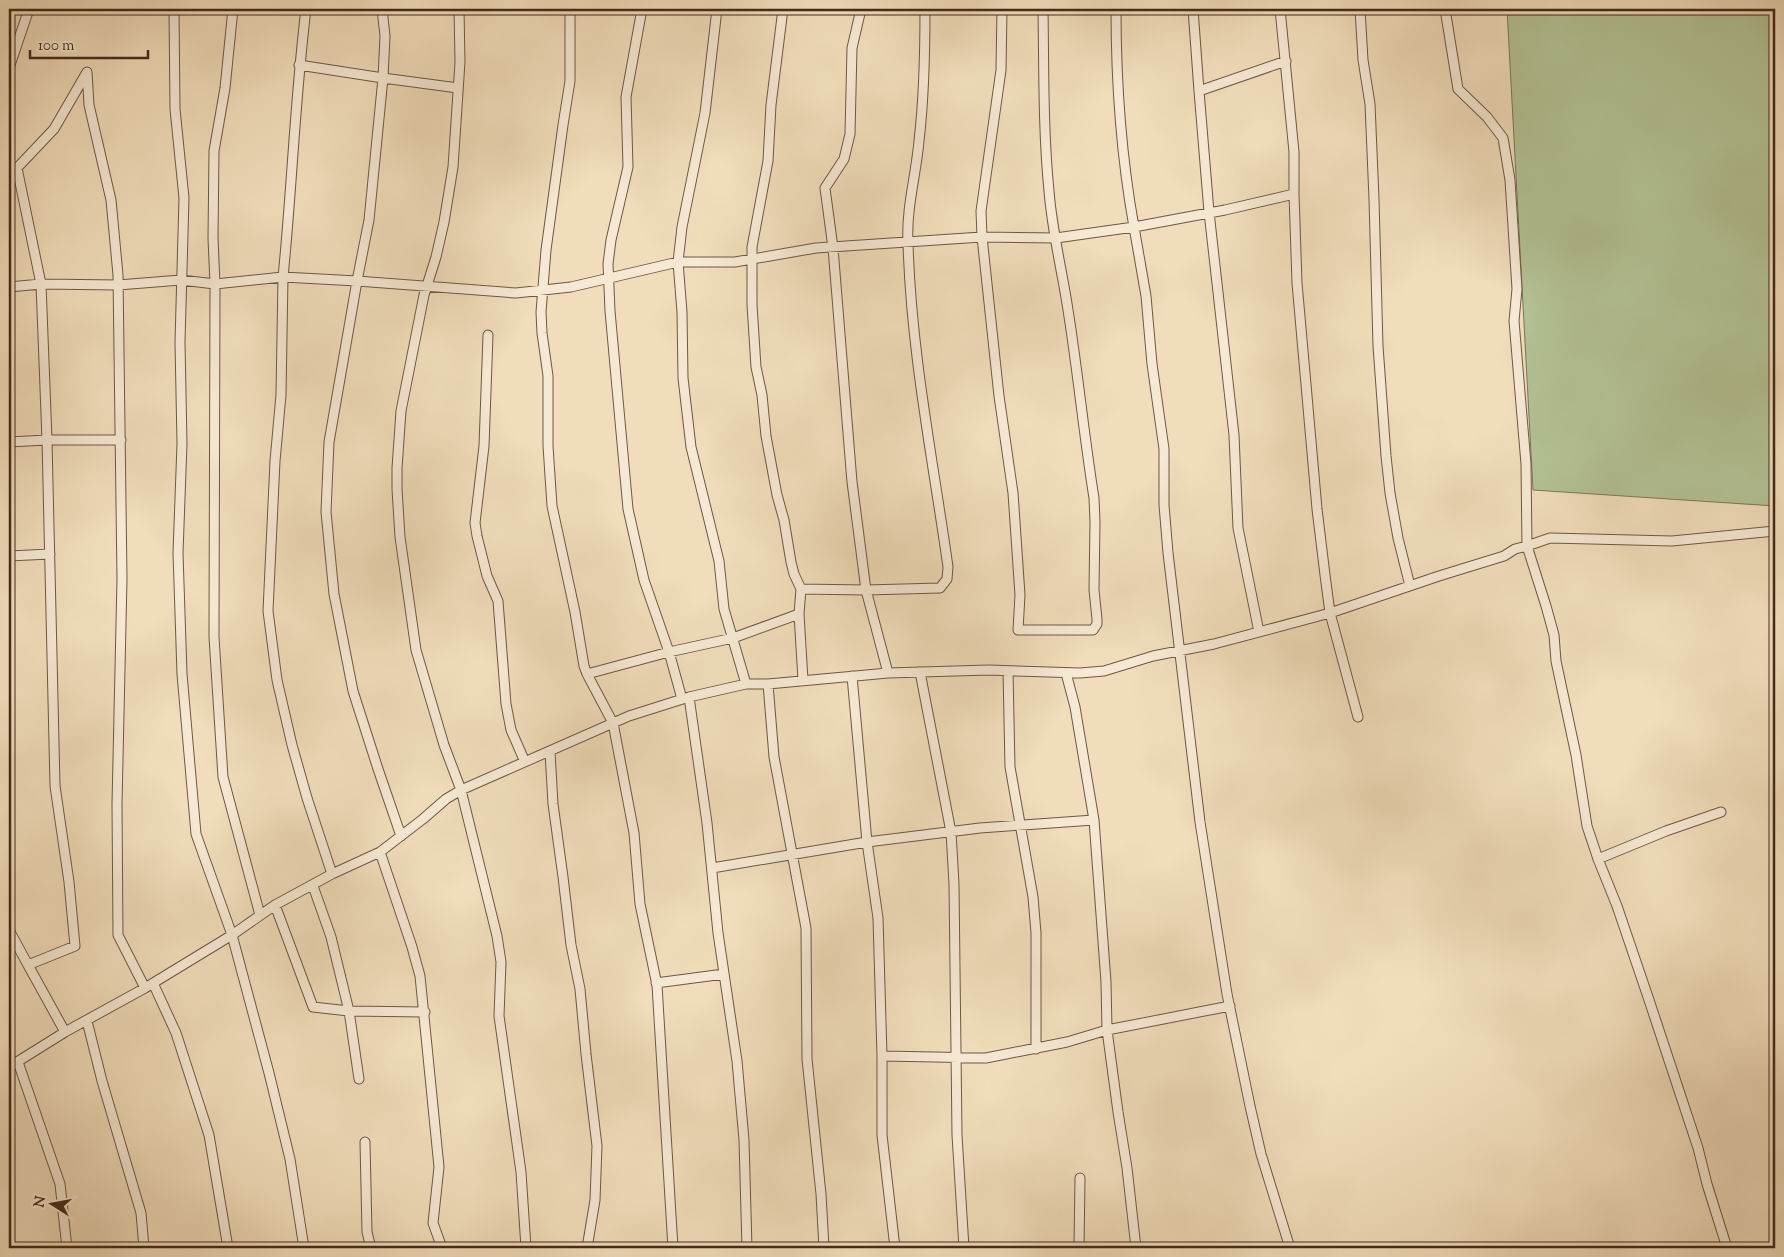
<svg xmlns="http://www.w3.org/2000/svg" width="1784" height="1257" viewBox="0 0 1784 1257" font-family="'Sorts Mill Goudy',serif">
  <rect width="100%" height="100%" fill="#f1ddbb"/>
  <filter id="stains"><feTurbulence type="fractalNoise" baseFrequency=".004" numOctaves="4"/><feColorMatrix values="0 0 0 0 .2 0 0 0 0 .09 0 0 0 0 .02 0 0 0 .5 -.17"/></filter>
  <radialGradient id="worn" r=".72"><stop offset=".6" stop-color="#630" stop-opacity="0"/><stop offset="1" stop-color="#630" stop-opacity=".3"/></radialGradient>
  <!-- green -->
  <path fill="#b3c295" stroke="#7c7659" d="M1507 9H1775V506L1533 490Z"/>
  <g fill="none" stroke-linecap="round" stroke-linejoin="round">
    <!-- minor casing -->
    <g stroke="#6f5744" stroke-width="11">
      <path id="minor" d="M174 9 175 109 184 198 180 342 182 444 178 553 182 674 196 834 232 935 269 1073 290 1159 304 1248
        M306 9C295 98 292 188 283 277L357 281 329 442 326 512 334 594 353 691 378 769 401 836
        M382 9 385 36 383 78 458 88
        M459 9 460 62 453 167 444 222 436 257 424 295 401 411 397 468V489L400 537 416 650 444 745 461 790 497 936 501 962 499 1016 521 1172 526 1248
        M570 9V81L563 125 546 250 541 312 542 333 548 376V446L552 506 575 612 584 666 587 674 613 723 634 833 640 904 657 985 673 1248
        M642 9 626 97 628 167 611 240 608 264 610 311 628 509 644 580 669 652 682 699
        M717 9 705 113 682 227 678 262 682 312 683 378 691 447 719 561 724 609 746 684
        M861 9 852 48 850 134 844 159 825 188 833 248 852 482 866 590 888 673
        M1043 9C1044 69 1043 130 1049 191 1052 231 1062 270 1068 310 1078 373 1084 436 1094 498L1095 522 1094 590 1097 619V624L1093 630H1018L1020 595 1013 493 999 396 982 237 1056 238 1134 227C1121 155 1116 82 1116 9
        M1193 9 1199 91
        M1280 9 1294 152V194
        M1360 9 1363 60 1370 104 1374 199 1378 346 1386 456 1390 493 1398 538 1410 586
        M1445 9 1458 89 1487 117 1503 138 1510 180 1517 289 1514 321 1526 464 1527 546 1550 538 1672 541 1775 531
        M299 65 383 78 369 220 357 281 516 293 571 287 678 262H735L816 248 982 237 981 211 1001 70 1002 9
        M9 68 29 9
        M9 287 41 284 118 285 181 280 215 284 213 238 214 151 225 88 233 9
        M488 335 484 446 475 523 477 536 487 576 498 601 506 704 511 730 525 762
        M9 442 47 440H121
        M9 556 50 554
        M801 589 866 590 940 588 947 579 948 567C933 460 911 352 908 243 906 209 916 175 919 141 924 98 925 53 925 9
        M799 614 803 680
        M1259 632 1238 528 1234 435 1209 212 1199 91 1286 61
        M1008 671 1010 767 1033 897 1036 933V1049
        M920 672 951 832 954 884 957 1135 964 1248
        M587 674 669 652 733 638 799 614 801 589 794 574 791 562 784 520 777 495 766 436 762 395 756 367 752 305V247L768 161 771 105 783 9
        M852 676 867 842 980 828 1094 820 1075 707 1066 673
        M768 684 774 757 806 928 807 1059 821 1194 824 1248
        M689 697 707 823 718 933 737 1061 744 1140 747 1248
        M550 752 553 804 563 877 571 945 580 989 586 1054 597 1146 595 1200 587 1248
        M1094 820 1106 982 1107 1030 1118 1112 1127 1168 1136 1248
        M380 852 412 947 420 976 439 1167 433 1223 442 1248
        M1598 859 1666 831 1721 812
        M712 868 867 842 878 918 882 1056V1135L895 1248
        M313 886 331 937 349 1011 359 1079
        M275 905 313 1007 349 1011 425 1012
        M260 915 223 777 214 637 215 284 283 277 281 395 275 461 268 611 277 680 292 745 307 798 332 874
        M9 930 28 965
        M153 983 176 1033 209 1135 228 1248
        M656 983 724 974
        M87 1021 102 1081 141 1213 144 1248
        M65 1032 28 965 75 946 69 882 55 786 47 440 41 284 17 168 54 129 87 72 89 105 111 200 118 275 122 579 117 804 118 935 145 988
        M882 1056 986 1058 1067 1042 1107 1030 1230 1006
        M18 1062 60 1184 67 1248
        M9 1067 65 1032 145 988 232 935 275 905 332 874 380 852 423 819 446 799 461 790 629 716 689 697 746 684H768L888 673 989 670 1080 673 1104 671 1153 656 1214 644 1330 613 1439 576 1504 556 1515 549 1527 546 1546 606 1554 635 1556 661 1576 755 1587 826 1598 859 1617 906 1649 1000 1698 1148 1707 1184 1727 1248
        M365 1142 367 1232 371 1248
        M1079 1248 1080 1178
        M1290 1248 1261 1154 1250 1106 1227 994 1200 822 1168 553 1164 505V449L1152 364 1146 296 1134 227 1225 210 1294 194 1297 283 1317 509 1325 575 1330 613 1358 717"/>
    </g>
    <!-- minor -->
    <use href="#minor" stroke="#f6e9d3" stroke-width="9"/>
  </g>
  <!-- margin -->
  <rect width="1784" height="1257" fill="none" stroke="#f1ddbb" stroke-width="30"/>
  <rect x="10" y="10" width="1764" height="1237" fill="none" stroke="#442a1d" stroke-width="2.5"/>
  <rect x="15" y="15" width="1754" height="1227" fill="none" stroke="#442a1d"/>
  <!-- north arrow -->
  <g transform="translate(52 1204) rotate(281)" stroke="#f6e9d3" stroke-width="4" paint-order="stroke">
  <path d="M0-4L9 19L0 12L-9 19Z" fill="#442a1d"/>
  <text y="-8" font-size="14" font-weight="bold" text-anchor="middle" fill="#442a1d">N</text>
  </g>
  <!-- scale -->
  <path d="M30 50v8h118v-8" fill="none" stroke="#442a1d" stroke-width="2.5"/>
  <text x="38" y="50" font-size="15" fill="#442a1d" stroke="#f6e9d3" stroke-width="4" paint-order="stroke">100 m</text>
  <rect width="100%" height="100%" filter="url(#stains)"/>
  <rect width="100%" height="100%" fill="url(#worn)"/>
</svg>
